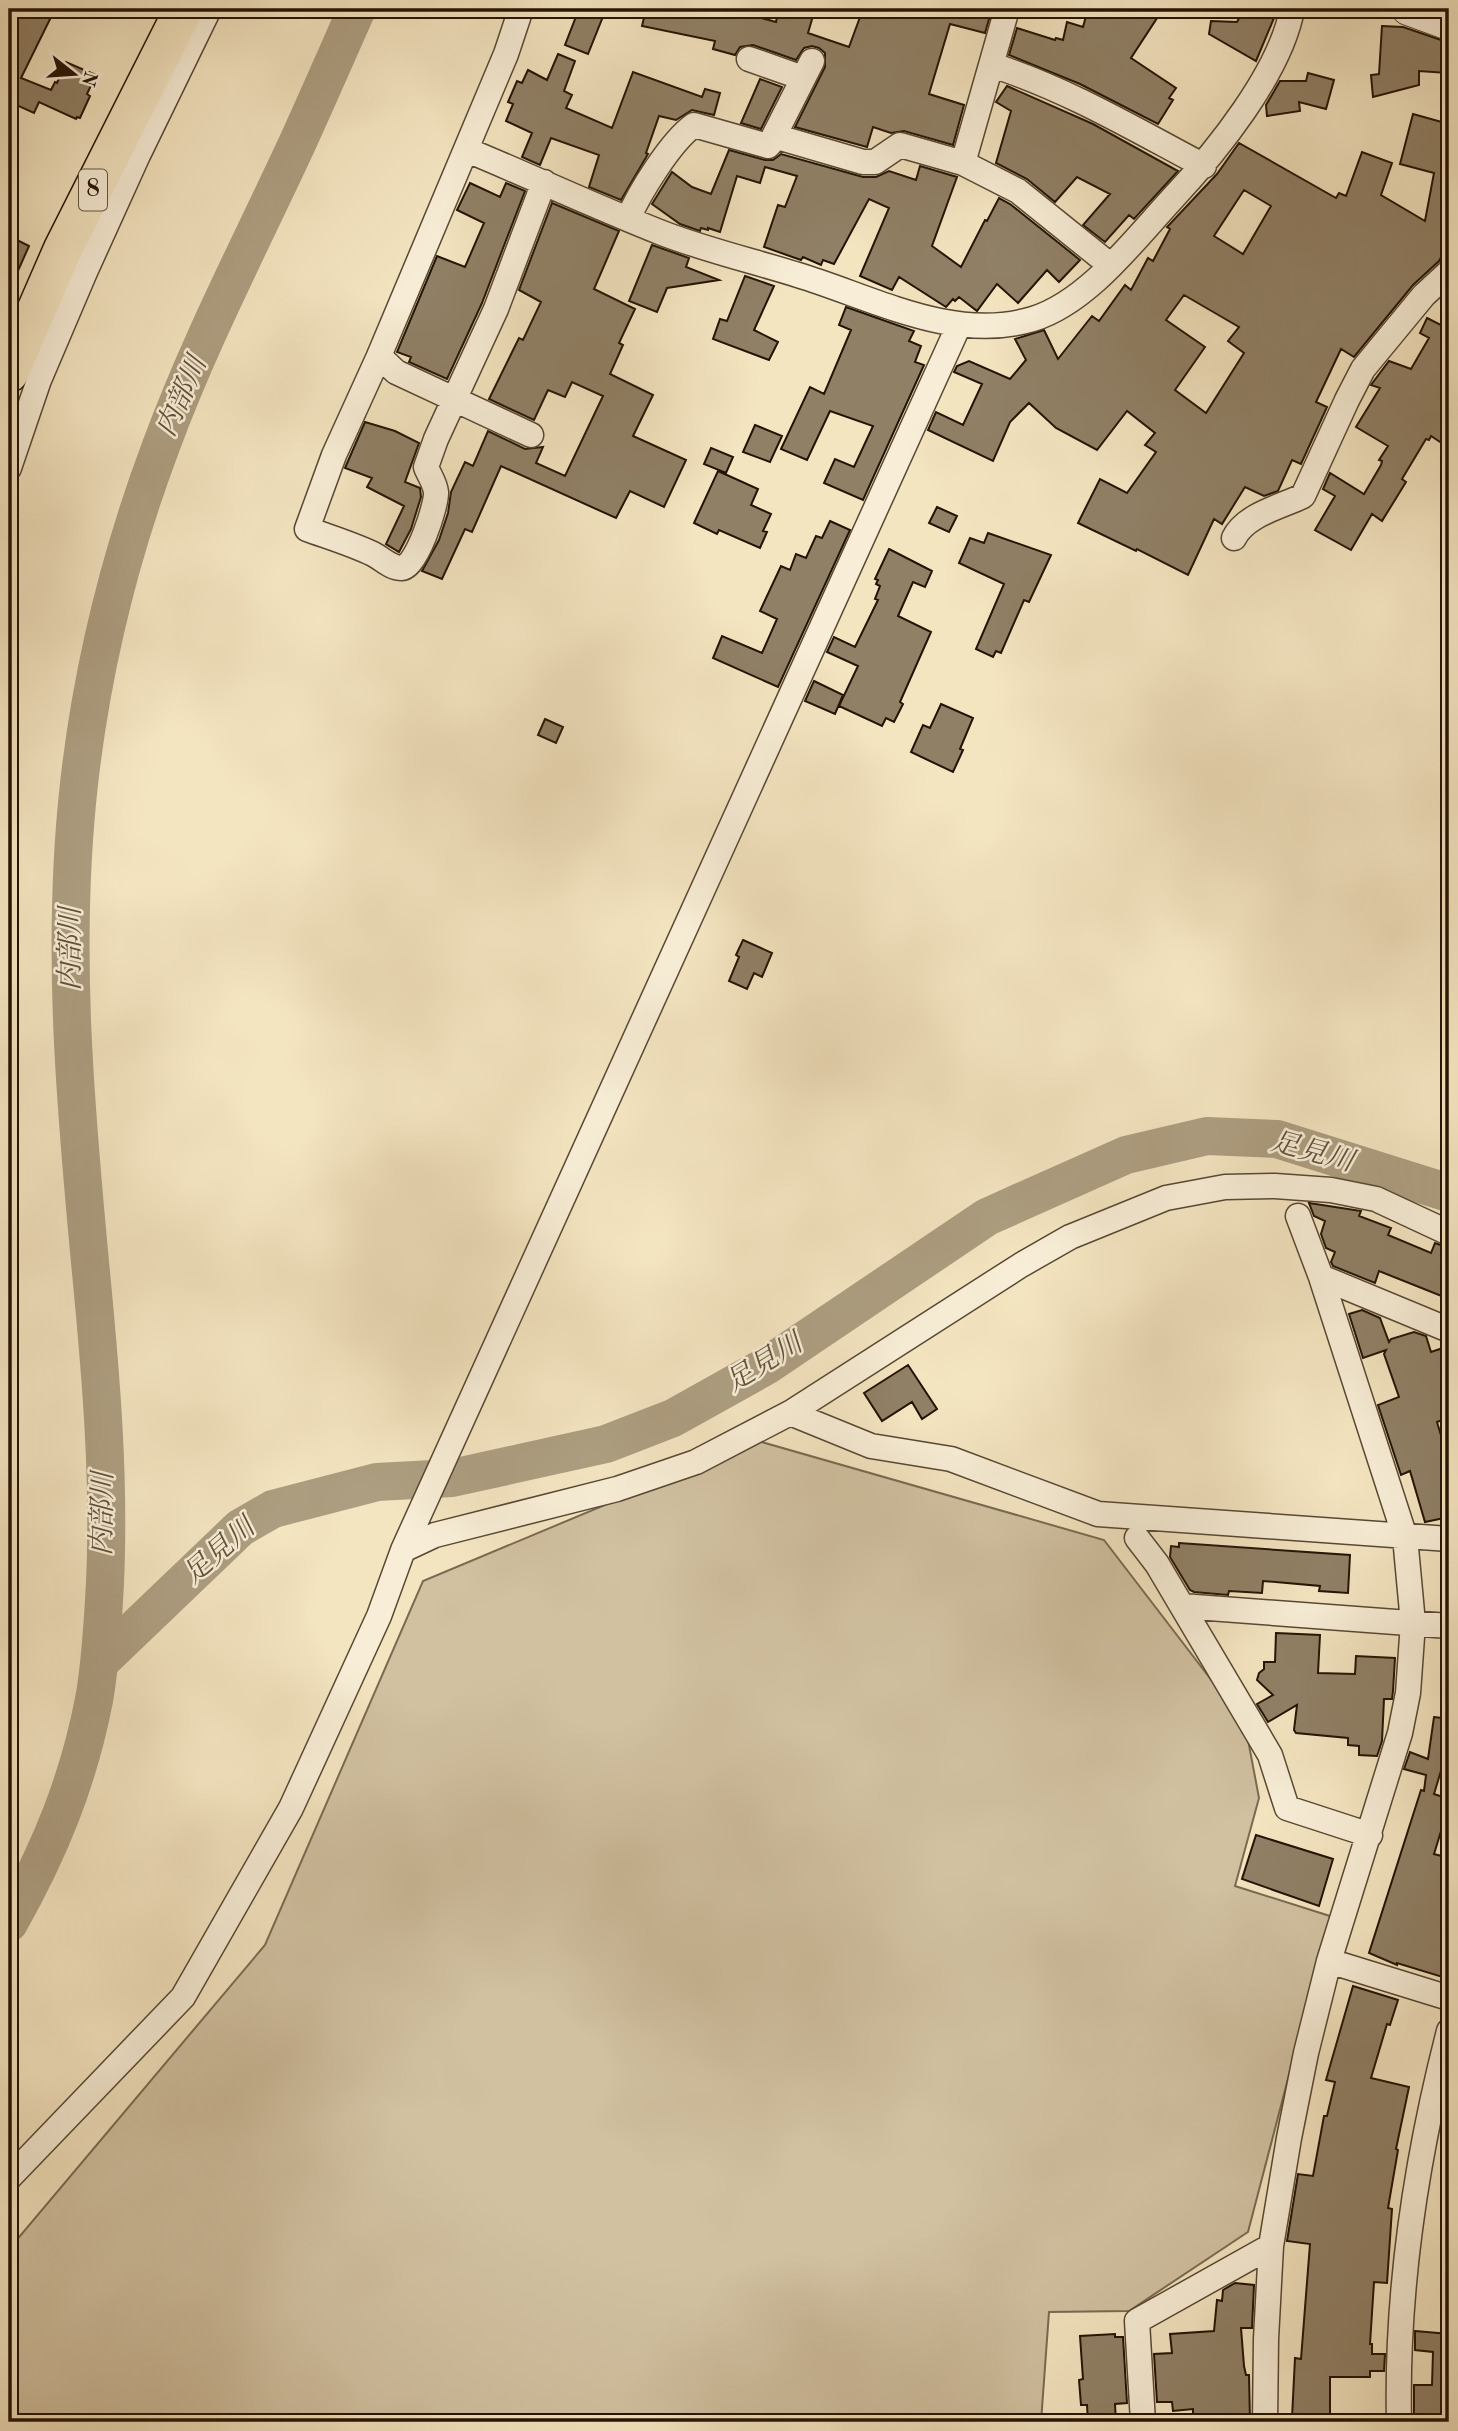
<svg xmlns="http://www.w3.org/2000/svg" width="1458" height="2431" viewBox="0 0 1458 2431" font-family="'Old Standard TT','Noto Serif JP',serif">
  <rect width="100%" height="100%" fill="#f4e5c1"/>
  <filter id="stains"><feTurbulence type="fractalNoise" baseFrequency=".00286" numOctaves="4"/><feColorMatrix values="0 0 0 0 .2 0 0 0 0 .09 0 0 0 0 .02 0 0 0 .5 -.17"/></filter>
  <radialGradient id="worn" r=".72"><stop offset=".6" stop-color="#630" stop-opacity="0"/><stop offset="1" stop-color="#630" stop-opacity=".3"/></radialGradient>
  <!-- green -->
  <path fill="#d1c1a1" stroke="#7a6a52" stroke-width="2" d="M758 1441 1104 1540 1245 1724 1259 1798 1235 1886 1333 1917 1313 1983 1248 2232 1129 2311 1049 2312 1041 2422H9V2249L265 1945 423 1581Z"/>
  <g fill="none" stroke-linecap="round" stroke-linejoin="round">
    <!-- river -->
    <path stroke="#ad9e81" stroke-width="38" d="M99 1663 240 1528 273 1509 377 1482 452 1478 606 1444 673 1418 766 1366 987 1217 1126 1155 1207 1136 1277 1139 1449 1193
      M9 1923C50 1850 78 1782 94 1700 100 1667 102 1634 104 1601 111 1488 101 1375 90 1262 75 1103 61 944 79 784 92 668 120 555 161 446 199 343 250 245 296 146 317 100 337 54 357 9"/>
  </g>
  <!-- building -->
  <path fill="#908066" stroke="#241304" stroke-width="2" fill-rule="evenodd" d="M14 9H55L21 78 51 90 55 82 57 83 66 62 96 75 87 94 90 96 80 118 77 117 76 119 39 102 34 113 10 102 9 105V19Z
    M579 9H606L588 54 565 45Z
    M646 9H729L776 22 779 9H815L808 33 849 47 863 9H992L985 33 950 24 929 94 964 105 953 145 904 131 891 133 873 127 867 147 795 127 825 67V53L819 48 812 46 804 48 796 60 753 45 740 47 735 55 713 49 715 41 642 26Z
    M1088 9H1148L1159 15 1131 58 1176 88 1169 98 1173 100 1158 124 1080 84 1009 55 1017 28 1055 40 1056 38 1063 40 1067 22 1083 27Z
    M1244 9H1258L1274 18 1256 61 1209 34 1211 21 1237 22Z
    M1382 26 1403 27 1444 41V47H1449L1447 73 1419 71V85L1373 97 1371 75 1379 74Z
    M558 54 575 61 564 91 572 95 566 108 612 128 633 72 702 97 705 89 720 93 714 115 692 110 676 120 659 116 646 153 648 154 621 200 589 187 599 155 551 138 540 165 522 157 532 133 506 121 513 104 508 102 517 81 522 83 528 70 547 80Z
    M1308 73 1334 80 1326 109 1299 102 1300 111 1267 116 1266 105 1280 81H1306Z
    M760 79 782 87 761 129 741 123Z
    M1007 86 1093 124 1178 171 1134 219 1129 215 1105 242 1083 225 1110 194 1077 177 1055 202 1027 179 996 163 1011 111 996 102Z
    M1413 114 1449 124V243L1439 261 1413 285 1354 357 1341 349 1316 402 1327 407 1301 464 1292 460 1278 491 1264 496 1245 487 1222 524 1214 519 1188 575 1137 549 1136 551 1078 523 1100 479 1127 493 1156 452 1145 445 1155 433 1127 411 1097 450 1056 428 1029 403 1010 422 993 461 928 430 936 412 963 425 982 384 954 372 957 366 969 361 1010 379 1026 360 1015 339 1044 330 1058 359 1092 316 1099 321 1125 285 1131 290 1148 258 1153 261 1170 229 1167 227 1217 174 1239 143 1336 198 1339 193 1346 196 1362 152 1392 163 1381 195 1425 221 1434 173 1400 164ZM1244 190 1271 206 1243 254 1214 236ZM1184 295 1239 327 1228 341 1244 353 1206 413 1175 390 1205 347 1166 320Z
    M729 150 765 160H773L781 154 863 177H876L889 171 916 180 920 166 957 177 932 246 961 267 985 220 987 221 999 198 1010 204 1080 260 1059 282 1047 270 1018 303 997 284 977 311 959 297 955 301 953 299 946 307 899 277 892 290 860 276 889 208 869 199 834 264 823 260 821 265 803 257 801 260 764 247 778 205 785 207 797 176 765 167 760 183 737 176 720 232 708 228V230L701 228 700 231 680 224 652 204 672 172 692 187 711 194Z
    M470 183 500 197 506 183 525 191 482 303 447 379 409 362 411 357 397 352 437 256 465 267 484 223 457 210Z
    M552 203 619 231 594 289 635 309 619 343 623 345 610 374 653 395 633 436 686 460 664 507 630 491 616 518 501 466 472 532 465 529 442 579 422 571 439 540 448 513 451 492 465 462 473 466 488 431 525 449 543 447 536 463 565 476 603 396 572 382 565 397 548 390 534 420 489 399 519 338 523 340 541 302 519 290Z
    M9 236 29 246 9 291Z
    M652 245 689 258 686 267 719 280 667 288 657 312 629 301Z
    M745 276 774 286 754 330 778 342 769 360 713 339 720 319 727 321Z
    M846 307 914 331 909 341 921 346 915 362 924 365 863 500 824 483 835 459 854 467 873 426 830 411 807 460 781 449 810 387 824 394 851 330 839 325Z
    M1427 318 1449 329V448L1431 436 1429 440 1426 439 1402 479 1406 482 1382 521 1372 514 1351 550 1315 530 1335 496 1323 489 1330 473 1364 494 1381 465 1382 461 1379 460 1388 446 1356 427 1380 388 1371 385 1389 361 1411 369 1429 338 1420 333Z
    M365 422 395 431 419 443 405 482 420 488 421 497 411 529 399 552 386 544 404 506 367 487 372 478 345 468Z
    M755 425 782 436 770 462 743 452Z
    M711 448 733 457 726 473 704 464Z
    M718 471 758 489 751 505 771 514 763 531 767 532 760 548 719 530 717 534 694 523Z
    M937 507 957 516 949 532 929 523Z
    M830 521 850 530 778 687 713 658 722 636 762 653 777 619 760 611 781 566 790 570 796 554 806 558 816 536 822 538Z
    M988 533 1051 555 1029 602 1024 600 1001 653 996 651 993 657 976 649 1004 584 959 563 970 538 984 543Z
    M889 549 932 571 925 587 913 582 898 616 931 632 900 702 903 704 894 722 886 718 882 726 839 706 858 666 827 652 834 637 855 647 878 600 875 599 880 586 876 584 878 580 875 579Z
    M814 681 843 695 835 714 805 701Z
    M941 704 973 718 960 749 963 750 953 772 911 752 923 725 930 728Z
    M545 719 563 727 556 743 538 735Z
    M743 940 772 953 762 977 754 973 747 989 729 981 739 957 736 955Z
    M1309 1203 1361 1211 1359 1216 1391 1228 1388 1235 1431 1253 1435 1243 1449 1248V1299L1379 1271 1375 1283 1333 1266 1331 1262 1335 1252 1326 1248 1321 1234 1325 1221 1314 1216Z
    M1362 1310 1380 1318 1389 1342 1391 1339 1414 1332 1426 1336 1431 1352 1449 1346V1418L1437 1422 1449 1462V1517L1425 1522 1410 1471 1401 1475 1378 1405 1399 1397 1384 1354 1386 1350 1363 1358 1349 1314Z
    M908 1365 937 1409 922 1419 912 1402 882 1421 864 1393Z
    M1179 1543 1350 1555 1348 1593 1319 1591 1320 1586 1263 1581 1262 1593 1229 1591 1228 1595 1194 1592 1190 1590 1170 1557 1171 1546 1179 1547Z
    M1276 1633 1320 1635 1318 1673 1355 1674 1356 1656 1395 1658 1393 1691 1392 1699H1384L1382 1741 1377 1756 1359 1755V1746L1348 1745V1738L1296 1733 1294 1730 1297 1705 1268 1722 1257 1704 1273 1695 1257 1680 1259 1673 1264 1669V1662H1275Z
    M1434 1717 1449 1719V1765L1443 1764 1434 1794 1449 1799V1805L1434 1854 1449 1858V1979L1397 1963V1965L1369 1953 1421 1790 1424 1791 1426 1775 1404 1769 1410 1752 1428 1759Z
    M1256 1835 1333 1859 1319 1906 1242 1879Z
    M1353 1986 1398 2000 1390 2025 1387 2024 1371 2078 1409 2087 1396 2149 1398 2150 1388 2208 1392 2209 1387 2283 1374 2282 1370 2344H1372V2354H1385L1384 2371H1370V2377H1330V2419L1292 2418 1295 2358 1301 2359 1310 2244 1287 2241 1298 2174 1313 2176 1324 2116H1327L1335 2082 1326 2080Z
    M1235 2283 1254 2285 1252 2328H1241L1244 2366 1246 2375H1249L1250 2422H1193V2409L1173 2411 1172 2402H1157L1154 2354 1172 2353 1170 2334 1214 2331 1217 2300 1222 2301 1223 2290Z
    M1415 2331 1449 2334V2415L1414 2414V2385H1432L1433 2352 1415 2350Z
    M1115 2334V2337H1123L1127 2403 1115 2404 1116 2422H1088L1087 2405H1081L1079 2380 1083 2379 1080 2336Z"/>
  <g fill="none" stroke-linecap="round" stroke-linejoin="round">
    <!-- minor casing -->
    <g stroke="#584833" stroke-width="27">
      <path id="minor" d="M521 9 506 54 379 356 334 455 307 529C329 537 352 544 373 554 383 559 390 568 402 568 416 568 437 505 436 492 435 483 429 475 426 467L436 439 496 309 544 182
        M749 59 803 78
        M812 61 774 136 863 162H875L900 145 963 163 1018 191 1110 265
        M992 65C1067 89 1134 129 1204 166
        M467 150C532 177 596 207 662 233 706 250 753 261 798 275 874 298 953 343 1033 319 1088 302 1134 240 1172 199 1216 152 1281 72 1292 9
        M963 163 1007 9
        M628 219C639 193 671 141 694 125L768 146 776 137
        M379 356 396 372 531 435
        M9 468 39 380 85 272 138 155 209 9
        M1234 538C1245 515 1280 507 1303 496L1347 400 1363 369 1424 295 1449 272
        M1321 1277 1449 1330
        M790 1413 871 1446 951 1459 1098 1514 1449 1539
        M1137 1538 1157 1564 1270 1755 1287 1808 1370 1835
        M403 1550 435 1535 617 1489 696 1462 790 1413 1021 1265 1070 1237 1166 1198 1225 1187 1275 1186 1331 1190 1376 1199 1449 1233
        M1182 1606 1449 1626
        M1329 1961 1449 1998
        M9 2178 183 1997 291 1808 379 1616 403 1550 959 325
        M1143 2422 1137 2321 1271 2246
        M1265 2422 1266 2339 1271 2246 1289 2138 1306 2053 1329 1961 1400 1733 1408 1693 1413 1623 1405 1537 1321 1277 1298 1216
        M1399 2422C1396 2291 1416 2159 1449 2031"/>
    </g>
    <!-- tertiary casing -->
    <g stroke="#584833" stroke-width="34">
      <path id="tertiary" d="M1408 9 1449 24"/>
    </g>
    <!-- primary casing -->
    <g stroke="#241304" stroke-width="41">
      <path id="primary" d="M9 373 63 249 184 9"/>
    </g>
    <!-- minor -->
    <use href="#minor" stroke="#f8eed7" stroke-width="24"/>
    <!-- tertiary -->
    <use href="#tertiary" stroke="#f8eed7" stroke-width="32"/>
    <!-- primary -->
    <use href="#primary" stroke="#f4e5c1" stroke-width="38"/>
  </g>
  <g text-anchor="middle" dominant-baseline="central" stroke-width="5" stroke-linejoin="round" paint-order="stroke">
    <!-- shield labels -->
    <rect fill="#f8eed7" stroke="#645543" stroke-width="2" x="79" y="169.5" width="28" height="41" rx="5"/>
    <g font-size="24" font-weight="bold" fill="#241304">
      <text x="93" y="190">8</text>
    </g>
    <!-- water labels -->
    <g font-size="28" font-style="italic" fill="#62523c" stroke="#f8eed7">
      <text transform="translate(183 397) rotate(-66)">内部川</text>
      <text transform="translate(72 949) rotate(-90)">内部川</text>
      <text transform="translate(1312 1153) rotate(15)">足見川</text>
      <text transform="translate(765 1364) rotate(-32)">足見川</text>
      <text transform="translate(104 1514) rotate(-89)">内部川</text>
      <text transform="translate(220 1552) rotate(-41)">足見川</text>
    </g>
  </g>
  <!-- margin -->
  <rect width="1458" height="2431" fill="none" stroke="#f4e5c1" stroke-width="35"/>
  <rect x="10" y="10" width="1437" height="2410" fill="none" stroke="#241304" stroke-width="3.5"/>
  <rect x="18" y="18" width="1423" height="2396" fill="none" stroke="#241304" stroke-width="2"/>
  <!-- north arrow -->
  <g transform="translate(74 74) rotate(107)" stroke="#f8eed7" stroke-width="5" paint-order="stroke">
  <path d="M0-5L12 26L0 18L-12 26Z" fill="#241304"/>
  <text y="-10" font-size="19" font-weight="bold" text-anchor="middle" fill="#241304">N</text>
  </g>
  <rect width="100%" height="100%" filter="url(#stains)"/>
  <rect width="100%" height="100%" fill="url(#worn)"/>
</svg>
